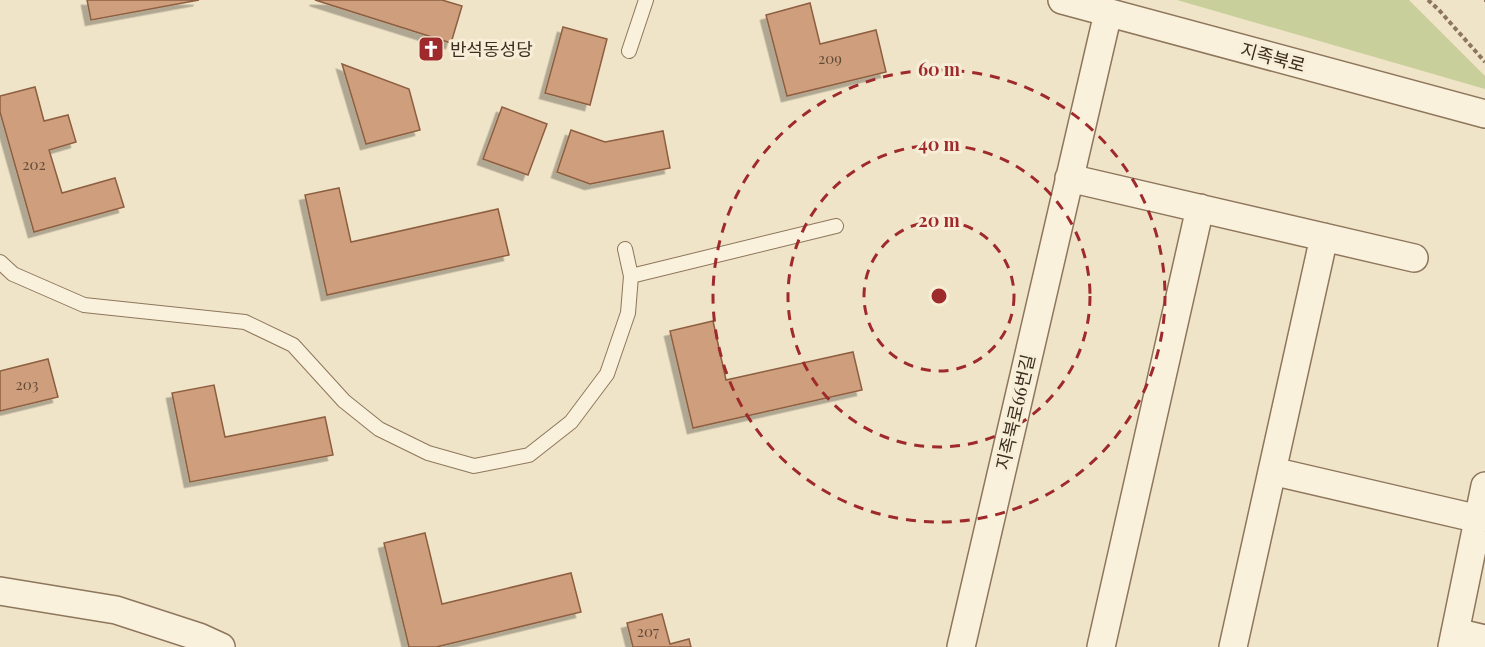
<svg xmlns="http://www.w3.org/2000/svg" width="1485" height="647" viewBox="0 0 1485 647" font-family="'Playfair Display','Noto Sans KR',serif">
  <defs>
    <filter id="shadow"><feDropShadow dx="-5.5" dy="5.5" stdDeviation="0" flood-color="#0004"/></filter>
  </defs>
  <rect width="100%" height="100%" fill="#f0e4c8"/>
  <!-- green -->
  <path fill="#c9cf9b" d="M1177 0H1409L1485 76V89Z"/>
  <!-- building -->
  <path fill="#cf9f7d" stroke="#8d5f41" stroke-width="1.5" filter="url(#shadow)" d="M87 0H199L91 20Z
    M315 0H442L462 6 451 43Z
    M810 3 820 44 876 30 886 72 787 96 766 15Z
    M563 27 607 39 590 105 545 93Z
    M342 64 409 89 420 130 366 144Z
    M35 87 44 121 68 115 76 142 49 150 62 193 115 178 124 207 34 232 0 112V96Z
    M502 107 547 124 528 175 483 159Z
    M571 130 605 142 663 131 670 168 590 184 557 172Z
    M339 188 351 242 498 209 509 255 327 295 305 195Z
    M713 321 726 380 853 352 862 390 693 428 670 331Z
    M48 359 58 397 0 411V371Z
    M214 385 225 437 325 417 333 455 190 482 172 393Z
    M425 533 442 604 571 573 581 612 436 647H409L384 543Z
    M662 614 670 644 689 639 691 647H633L627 623Z"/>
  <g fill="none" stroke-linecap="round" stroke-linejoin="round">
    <!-- lane casing -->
    <g stroke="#8d765c" stroke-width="16">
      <path id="lane" d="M629 51 646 0
        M0 262 13 274 84 305 245 322 293 345 344 401 379 429 428 453 474 466 529 455 571 422 607 374 628 313 631 276 625 249
        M631 276 836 226"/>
    </g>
    <!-- street casing -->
    <g stroke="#8d765c" stroke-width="30">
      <path id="street" d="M1062 0 1485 114
        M1069 178 1414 258
        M1272 471 1479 519
        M0 591 116 610 199 637 221 647
        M1455 632 1485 639
        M961 647 1108 13
        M1101 647 1200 208
        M1233 647 1324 237
        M1452 647 1485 486"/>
    </g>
    <!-- path -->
    <path stroke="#8d765c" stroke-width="4" stroke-dasharray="4.5 3" stroke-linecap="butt" d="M1428 0 1439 10 1485 62
      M1484 0H1485"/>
    <!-- lane -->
    <use href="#lane" stroke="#faf1dc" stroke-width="14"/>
    <!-- street -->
    <use href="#street" stroke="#faf1dc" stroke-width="27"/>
  </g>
  <!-- distance rings -->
  <g fill="none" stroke="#9e2a2b" stroke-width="3" stroke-dasharray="10 8">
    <circle cx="939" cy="296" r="75"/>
    <circle cx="939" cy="296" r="151"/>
    <circle cx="939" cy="296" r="226"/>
  </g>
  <!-- icons -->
  <defs>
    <g id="church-square" transform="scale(1.35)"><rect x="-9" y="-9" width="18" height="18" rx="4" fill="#9e2a2b" stroke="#f7eed8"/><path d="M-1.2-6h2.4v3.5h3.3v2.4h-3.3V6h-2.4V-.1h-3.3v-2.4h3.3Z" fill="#fff"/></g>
  </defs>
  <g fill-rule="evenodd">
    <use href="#church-square" x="431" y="49"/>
  </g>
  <g text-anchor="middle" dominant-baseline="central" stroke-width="6" stroke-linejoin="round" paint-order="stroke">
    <!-- number labels -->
    <g font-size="15" fill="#624a37">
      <text x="830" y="58">209</text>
      <text x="34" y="164">202</text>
      <text x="27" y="384">203</text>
      <text x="648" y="631">207</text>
    </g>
    <!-- poi labels -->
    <g font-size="18" fill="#3d2e20" stroke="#f7eed8" text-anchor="start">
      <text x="450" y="49">반석동성당</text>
    </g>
    <!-- street labels -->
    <g font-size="18" fill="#3d2e20" stroke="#f7eed8">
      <text transform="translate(1273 57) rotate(15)">지족북로</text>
      <text transform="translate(1015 412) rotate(-77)">지족북로66번길</text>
    </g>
  </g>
  <circle cx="939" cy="296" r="9" fill="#9e2a2b" stroke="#f7eed8" stroke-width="3"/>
  <g font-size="18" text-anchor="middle" font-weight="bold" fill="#9e2a2b" stroke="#f7eed8" stroke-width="6" stroke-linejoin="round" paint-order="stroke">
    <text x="939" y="76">60 m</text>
    <text x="939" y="151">40 m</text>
    <text x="939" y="227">20 m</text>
  </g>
</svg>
